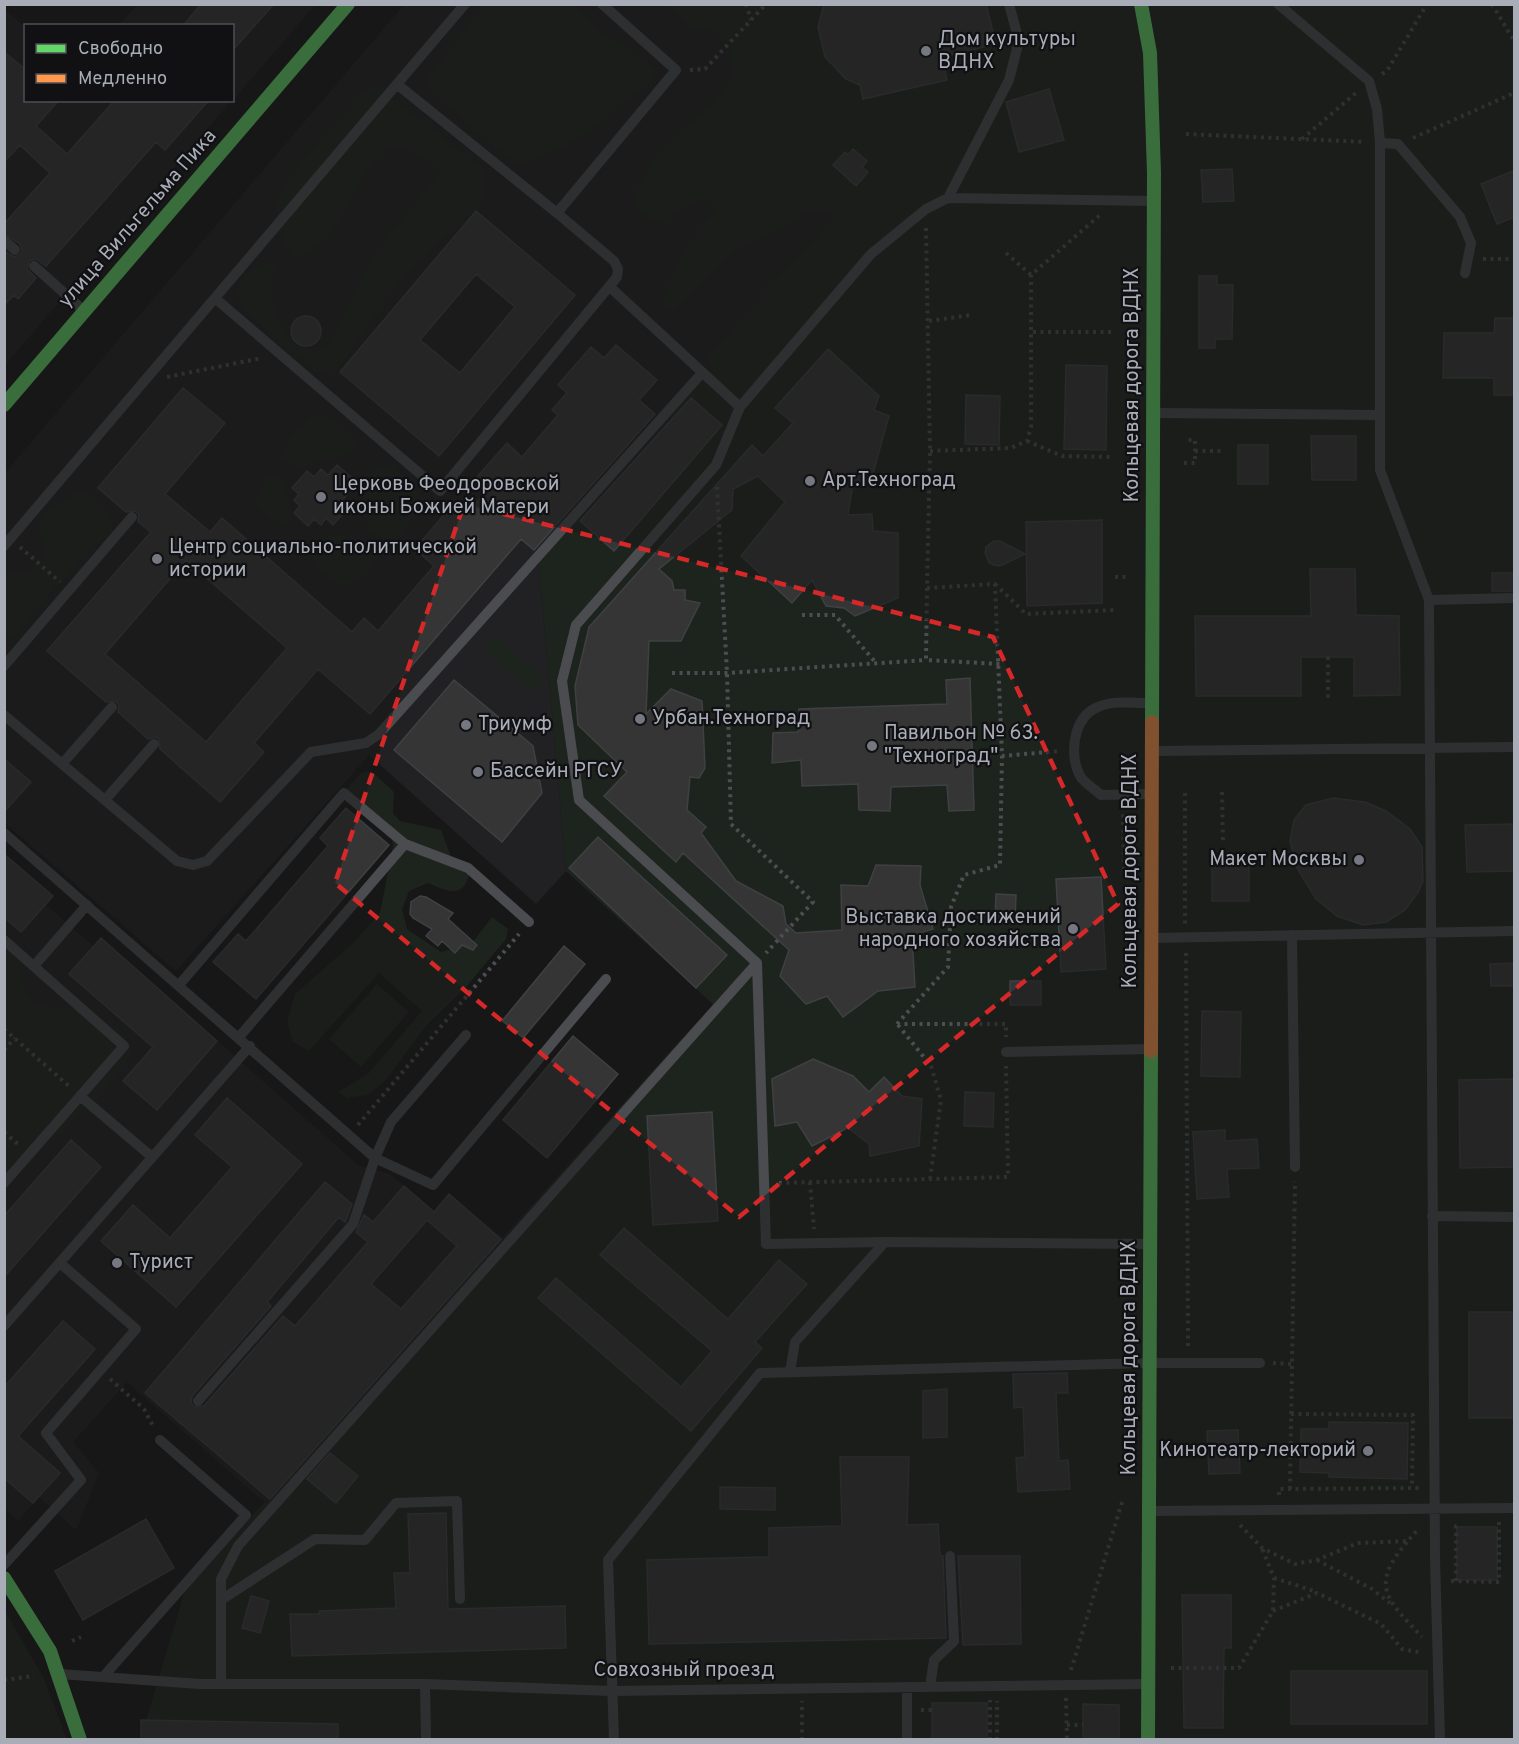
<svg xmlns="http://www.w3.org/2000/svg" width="1519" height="1744" viewBox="0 0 1519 1744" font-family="Overpass,sans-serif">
  <rect width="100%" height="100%" fill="#171717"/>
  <!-- built -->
  <path fill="#212123" d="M137 5H315L233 100 232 26 119 25Z
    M404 5H703L885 164 686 399 677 392 538 556 566 871 536 904 369 755 176 971 5 823V473Z
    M5 9 25 27 26 100H232L5 365Z
    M5 854 53 896 46 905 93 946 101 938 358 1165 390 1174 434 1211 449 1194 501 1239 269 1506 127 1382 73 1442 99 1473 76 1530 39 1497 18 1521 5 1509Z"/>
  <!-- green -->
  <path fill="#1d241e" d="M484 5H573L603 34 631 50 656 71 653 82C623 97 604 125 575 141 557 151 537 157 519 167L429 91 425 82Z
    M668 5H1514V1739L140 1740 185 1590 713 1004 566 871 538 556 677 391 686 399 713 367 708 355 832 220 828 210 807 212 781 229 741 245 672 312 661 309 681 254 714 213 711 199 689 204 662 222 651 220 634 206V195L656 156 688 124 714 104 732 77 728 43 711 30 689 26Z
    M381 88 483 170 482 203 408 272 377 309 342 364 324 375 314 370C296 354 240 310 233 291L254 267 274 261V257C276 270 271 279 271 291 271 307 283 326 289 341L313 352 327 347 376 253 441 171C429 163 411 147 397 146 369 145 346 218 329 236 319 245 306 253 295 261 286 245 273 223 277 204 282 177 342 118 362 95L370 89Z
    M312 416 332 417 356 438 358 448 339 459 317 458 300 470 282 458 289 437Z
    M383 466 394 467 421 496 403 534 395 540C387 538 377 537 371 532 360 523 363 490 365 476Z
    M279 472 293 516 288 526 269 519 255 504 267 477Z
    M81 488C96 498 114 512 113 532L87 551 13 636 5 635 4 573C25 574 35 571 47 554L37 529 46 514Z
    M334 533 373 546 381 554 363 579 343 587 316 570 309 550Z
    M496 636 544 678 532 692 484 650Z
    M371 771 394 792 393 813 400 821 441 830 452 859 473 864C464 896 457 896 428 883L409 891 402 909 407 929 441 952 472 943 492 917 508 929 506 939 466 987 426 1026 385 1081 368 1095 347 1098 338 1092 368 1074 422 1011 379 973 309 1051 293 1042 287 1022 295 994 352 944 380 913 393 846 391 835 347 789 361 773Z
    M4 941C9 946 16 953 19 959 27 975 15 986 34 1000 45 1009 57 1005 69 1008 94 1014 114 1026 132 1045L128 1061 100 1096 83 1109 68 1130 38 1149 4 1177Z
    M377 984 409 1012 361 1067 329 1039Z
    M4 1609 43 1677 67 1739H5Z"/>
  <!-- building -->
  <path fill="#353536" stroke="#3f4043" stroke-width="1.5" fill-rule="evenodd" d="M201 4H274L232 51V26H183Z
    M824 4H986L996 44 942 57 947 80 863 99 860 85 846 79 825 57 818 27Z
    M4 52 26 70V100H59L36 126 67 154 115 100H209L165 150 156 142 46 266 36 259 29 261 27 269 36 278 18 299 14 295 4 305V251L14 257 20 255 22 251 20 244 4 233V224L50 173 20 145 4 162Z
    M1049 89 1064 140 1019 152 1006 102Z
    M853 149 867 161 862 167 868 172 856 186 833 165 845 152 848 155Z
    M1232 169 1234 201 1203 202 1201 170Z
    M1515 170V217L1497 224 1481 184Z
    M476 211 575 295 439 456 340 372ZM476 274 515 307 460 373 420 340Z
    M1199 276H1217V285H1233L1232 339H1215V348H1199Z
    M291 331a15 15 0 1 1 30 0a15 15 0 1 1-30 0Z
    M1495 318H1515V395H1494V378H1443L1444 333H1494Z
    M616 345 657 380 639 400 655 414 534 550 521 539 370 714 318 669 254 743 264 752 220 802 160 749 159 739 155 737 148 739 118 712 119 705 116 701 106 702 47 651 151 532 138 522 139 515 136 511 126 512 98 488 183 388 225 423 165 494 210 532 222 518 352 632 364 618 378 631 434 566 415 549 455 502 467 513 478 501 489 487 477 477 507 443 522 457 558 415 552 410 567 393 558 385 591 347 604 358ZM186 560 287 648 206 742 105 654Z
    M828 349 879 396 874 410 889 416 872 477 853 483 848 515 872 514 873 531 898 533V598L855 616 844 608 826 606 812 580 792 603 741 556 785 502 758 476 733 489 732 510 659 569 672 581 674 590H685V600L700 603 681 641H649L646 714 671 689 702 701 705 768 699 778 690 777 687 810 706 827 701 833 736 881 783 906 786 924 796 933 842 930 841 885 868 886 876 865 921 866 920 885 933 929 912 935 915 987 878 991 843 1017 827 996 806 1004 780 976 789 950 683 853 676 862 604 796 627 772 578 725 575 686 589 627 752 445 763 456 793 423 775 408Z
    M1066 365 1107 366 1106 450 1064 449Z
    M966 395 1000 396 999 445 965 444Z
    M691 398 722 425 614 551 580 521Z
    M1311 436H1356V480H1312Z
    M1238 445H1268V484H1238Z
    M337 465 351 477 342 487 348 493 342 501 349 507 333 525 326 518 321 525 314 519 308 526 294 513 300 506 294 500 299 494 292 488 307 471 314 477 321 469 328 475Z
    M1102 520V603L1027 606 1026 522Z
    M994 541H1000L1025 554 1000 566 994 565 989 563 985 553 986 547Z
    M1310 569H1355L1356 615 1399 616 1400 695 1354 696V657H1301V696H1196L1195 616H1311Z
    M1492 573H1515V591H1492Z
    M970 678 974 810 949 811 947 785 891 787 890 811 859 810 858 784 802 786 801 760 772 763 773 733 798 732 799 709 947 704 946 680Z
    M454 680 533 746 542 793 502 842 394 750Z
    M4 759 31 782 4 812Z
    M1333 798 1365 802 1386 811 1410 829 1422 847 1423 881 1419 891 1405 910 1386 922 1363 925 1337 916 1316 899 1297 868 1290 841 1294 820 1306 805Z
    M346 808 389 845 256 999 213 962 238 934 246 941 328 846 320 838Z
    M1515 824V871L1467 872 1465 825Z
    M598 837 727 955 696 988 569 868Z
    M4 854 53 896 21 932 4 917Z
    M1212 858H1249V901H1212Z
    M1101 877 1106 969 1061 972 1056 879Z
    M996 894 1016 895 1015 918H995Z
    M420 896 426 897 453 913 448 919 477 945 473 950 462 945 455 953 442 941 438 946 426 936 432 929 413 918 410 914 411 902Z
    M101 938 217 1041 157 1110 123 1081 153 1047 69 974Z
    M564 946 585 964 523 1038 502 1021Z
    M1515 963V986H1491L1490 964Z
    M1010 981H1041V1005H1010Z
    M1202 1011 1241 1012 1240 1077 1201 1076Z
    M573 1036 618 1074 547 1158 503 1120Z
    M813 1059 853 1076 869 1092 884 1077 902 1096 922 1099 919 1146 870 1156 869 1144 848 1128 812 1146 797 1122 775 1126 772 1079Z
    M1515 1079V1167L1460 1168 1459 1080Z
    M965 1092 994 1093 993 1127 964 1126Z
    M227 1098 302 1164 176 1307 101 1241 133 1205 170 1238 232 1167 195 1135Z
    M712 1112 718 1221 653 1225 647 1116Z
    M1225 1130V1141L1257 1139 1259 1168 1227 1169 1229 1197 1197 1199 1193 1132Z
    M71 1140 101 1167 4 1277V1216Z
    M325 1182 352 1204 346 1220 345 1222 339 1217 267 1302 271 1306 192 1396 191 1403 194 1407 204 1406 283 1316 295 1326 368 1242 356 1232 364 1215 373 1222 404 1186 434 1212 449 1194 501 1239 270 1499 145 1393ZM427 1220 457 1246 401 1309 371 1284Z
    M624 1228 728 1319 779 1260 807 1284 755 1342 762 1348 691 1431 538 1298 556 1278 681 1387 712 1351 600 1255Z
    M1469 1312H1515V1418H1469Z
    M63 1321 95 1349 18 1436 60 1473 33 1503 4 1478V1387Z
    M1067 1373 1068 1393H1056L1059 1461 1068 1460 1070 1489 1018 1492 1016 1458 1025 1457 1023 1407 1014 1408 1013 1374Z
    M947 1389V1437L923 1438V1391Z
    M1329 1422 1408 1423 1407 1479 1329 1477V1473L1300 1472 1301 1429H1329Z
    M1238 1430 1240 1473 1209 1474 1207 1431Z
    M330 1453 358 1476 336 1503 307 1479Z
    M840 1457H909L907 1525 938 1524 940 1556H943L946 1638 649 1644 647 1560 769 1557V1528L842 1526Z
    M720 1487 775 1488V1510L720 1509Z
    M446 1513 448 1609 565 1606 566 1648 292 1656 290 1614H319V1611L396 1608 394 1573H410L408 1514Z
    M146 1519 174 1568 83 1620 55 1571Z
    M1457 1527H1497V1580H1457Z
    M958 1556H1020L1021 1644 963 1645Z
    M1182 1595H1231V1648H1224L1223 1728H1184Z
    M251 1596 269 1601 260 1633 242 1628Z
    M1291 1671H1427V1724H1291Z
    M932 1703H987V1740H932Z
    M1083 1704 1119 1705V1738H1083Z
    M141 1720 338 1724V1740H141Z"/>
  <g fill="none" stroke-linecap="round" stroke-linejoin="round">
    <!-- path -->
    <path stroke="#4d4e52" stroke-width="4" stroke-dasharray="3 4.5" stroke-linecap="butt" d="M746 4 751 20
      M1492 4 1514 41
      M690 70 705 69 766 4
      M1382 74 1387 71 1427 4
      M1186 134 1365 142
      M1413 138 1514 93
      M1302 139 1357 92
      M926 228 930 451 927 588 995 584 1002 756 1060 751
      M1006 253 1031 275
      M1483 259H1514
      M929 321 971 315
      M1033 332H1115
      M167 377 262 358
      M1027 441 1062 456 1114 457
      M930 451 1011 448 1027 441 1031 427V275L1100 215
      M1195 451H1223
      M1184 463H1195V440H1185
      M717 487 727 673 731 824 813 902 766 953
      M20 547 60 582
      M1115 577H1128
      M995 584 1026 614 1115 610
      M927 588 926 660 1000 664
      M802 615H835L876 663
      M1328 657V702
      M672 673H727L926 660
      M1222 792 1223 844
      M1185 793V924
      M1123 807 1124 869
      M1186 953 1188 1350
      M897 1024H1006V1037
      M897 1024 948 967 951 907 964 875 1000 865 1002 756
      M898 1025 931 1066 941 1100 930 1179
      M4 1029 69 1086
      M4 1050 15 1038
      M358 1125 519 934
      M4 1132 20 1146
      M810 1182 814 1229
      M779 1183 1008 1177 1006 1066
      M1273 1363 1291 1364
      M110 1379 144 1409 154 1428
      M1291 1414 1413 1415 1412 1488
      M1290 1489 1295 1181
      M1279 1495V1489L1421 1488
      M1240 1525 1262 1548 1295 1564 1317 1560 1358 1543 1408 1541 1419 1528
      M1407 1542C1369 1587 1387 1599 1422 1637
      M1317 1560 1372 1589 1390 1603
      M1274 1578 1317 1592
      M1451 1581 1499 1582V1521
      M1456 1581V1526H1459
      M1273 1611 1317 1593 1381 1624 1402 1649 1423 1653
      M72 1641 81 1637
      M1171 1668H1239L1273 1611 1274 1578 1262 1548
      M1071 1670 1123 1499
      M4 1680 34 1676
      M1066 1698 1067 1740
      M921 1710H932
      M1067 1725H1083
      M802 1740V1701
      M990 1740V1700
      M997 1740V1701"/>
    <!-- lane -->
    <path stroke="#4b4c50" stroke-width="10" d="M1278 4 1369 81 1377 109 1380 143V470L1429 600 1435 1558 1440 1740
      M398 85 557 213
      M1380 143 1398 144 1460 217 1471 243 1465 273
      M948 198 1009 80 1019 41 1009 4
      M4 240 15 250
      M34 266 82 309
      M611 288 740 407
      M216 299 440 491 617 277 618 269 614 261 557 213 676 70 602 4
      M1155 413 1379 415
      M4 546 465 4
      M1429 600 1514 598
      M4 666 132 517
      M4 715 177 861 193 865 207 861 311 752 366 743 379 734 702 373
      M1155 751 1514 747
      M62 764 112 707
      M1148 794 1101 795C1095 789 1084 783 1080 776 1069 754 1073 717 1098 707 1113 700 1132 703 1149 703
      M105 800 154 744
      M4 833 375 1158 433 1185 606 979
      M1292 935 1295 1167
      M1152 938 1514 931
      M4 940 124 1046 4 1183
      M34 966 87 905
      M179 985 344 793 405 844 468 868 529 922
      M239 1037 405 844
      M1006 1052 1150 1049
      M80 1096 152 1157
      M1432 1216 1514 1217
      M885 1242 766 1244 757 963 579 800 562 681 576 625 716 465 740 407 871 254 926 209 948 198 1153 201
      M4 1326 250 1046
      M790 1372 795 1342 885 1242 1149 1244
      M198 1401 353 1224 375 1158 391 1122 466 1035
      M1152 1511 1514 1508
      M4 1565 81 1480 46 1433 136 1329 60 1263
      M221 1600 315 1539 365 1540 396 1503 457 1501 460 1599
      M60 1674 200 1684H425L611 1691 1148 1684
      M103 1677 246 1515 160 1440
      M221 1684V1579L238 1546 757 963
      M425 1684 426 1740
      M930 1687 934 1660 954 1641 950 1556
      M614 1740 608 1560 760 1373 1148 1363H1260
      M907 1740V1687"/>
    <!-- fast -->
    <path stroke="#63d668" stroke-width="14" d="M1141 4 1150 53 1154 173 1152 722
      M4 405 348 4
      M4 1578 50 1651 80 1740
      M1148 1740 1151 1051"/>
    <!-- slow -->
    <path stroke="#ff974d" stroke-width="14" d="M1151 1051 1152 722"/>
  </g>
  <!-- marked area -->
  <path d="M0 0H1519V1744H0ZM464 504 993 637 1118 904 739 1217 335 883Z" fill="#171717" fill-opacity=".55" fill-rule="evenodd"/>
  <path fill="none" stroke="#d62828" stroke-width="4.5" stroke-dasharray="12 8" stroke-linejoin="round" d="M464 504 993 637 1118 904 739 1217 335 883Z"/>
  <!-- markers -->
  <g fill="#757880" stroke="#111113" stroke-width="2">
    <circle cx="926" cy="51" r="6"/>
    <circle cx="810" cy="481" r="6"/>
    <circle cx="321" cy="497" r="6"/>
    <circle cx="157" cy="559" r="6"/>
    <circle cx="640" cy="719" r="6"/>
    <circle cx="466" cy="725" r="6"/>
    <circle cx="872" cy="746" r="6"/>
    <circle cx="478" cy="772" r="6"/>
    <circle cx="1359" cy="860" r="6"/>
    <circle cx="1073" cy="929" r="6"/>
    <circle cx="117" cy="1263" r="6"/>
    <circle cx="1368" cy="1451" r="6"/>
  </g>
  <g text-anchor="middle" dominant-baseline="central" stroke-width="4.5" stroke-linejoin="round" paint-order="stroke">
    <!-- poi labels -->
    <g font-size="20" fill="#a8adb8" stroke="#111113" text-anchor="start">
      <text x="938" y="40">Дом культуры<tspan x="938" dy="23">ВДНХ</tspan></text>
      <text x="822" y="481">Арт.Техноград</text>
      <text x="333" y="485">Церковь Феодоровской<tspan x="333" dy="23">иконы Божией Матери</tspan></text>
      <text x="169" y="548">Центр социально-политической<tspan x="169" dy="23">истории</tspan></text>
      <text x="652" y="719">Урбан.Техноград</text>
      <text x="478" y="725">Триумф</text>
      <text x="884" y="734">Павильон № 63.<tspan x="884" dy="23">"Техноград"</tspan></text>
      <text x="490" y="772">Бассейн РГСУ</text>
      <text x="1347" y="860" text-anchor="end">Макет Москвы</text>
      <text x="1061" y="918" text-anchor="end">Выставка достижений<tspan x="1061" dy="23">народного хозяйства</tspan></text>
      <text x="129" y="1263">Турист</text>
      <text x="1356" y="1451" text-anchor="end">Кинотеатр-лекторий</text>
    </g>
    <!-- street labels -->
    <g font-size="20" fill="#a8adb8" stroke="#111113">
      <text transform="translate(138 219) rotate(-49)">улица Вильгельма Пика</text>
      <text transform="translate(1133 385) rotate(-90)">Кольцевая дорога ВДНХ</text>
      <text transform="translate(1131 871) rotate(-90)">Кольцевая дорога ВДНХ</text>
      <text transform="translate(1130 1358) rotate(-90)">Кольцевая дорога ВДНХ</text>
      <text x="684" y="1671">Совхозный проезд</text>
    </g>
  </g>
  <!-- border -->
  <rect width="1519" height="1744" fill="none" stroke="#a8adb8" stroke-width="12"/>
  <!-- legend -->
  <rect x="24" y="24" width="210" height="78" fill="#111113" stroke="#4d4f55" stroke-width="1.5"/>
  <rect x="36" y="44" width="30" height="9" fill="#63d668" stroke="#4d4f55" stroke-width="1.5"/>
  <text x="78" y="54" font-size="18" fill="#a8adb8">Свободно</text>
  <rect x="36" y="74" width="30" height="9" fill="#ff974d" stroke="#4d4f55" stroke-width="1.5"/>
  <text x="78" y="84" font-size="18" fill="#a8adb8">Медленно</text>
</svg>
